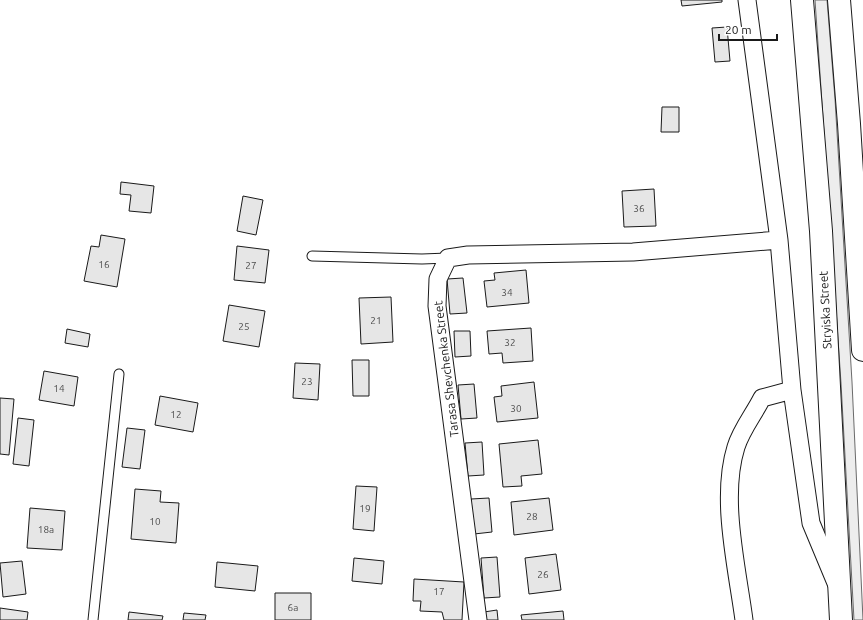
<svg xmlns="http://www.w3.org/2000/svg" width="863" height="620" viewBox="0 0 863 620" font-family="Ubuntu,sans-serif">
  <rect width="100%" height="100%" fill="#fff"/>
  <!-- built -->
  <path fill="#ededed" stroke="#6a6a6a" d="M815 0H827L835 99 852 382 863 620H854L841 383Z"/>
  <!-- building -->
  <path fill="#e6e6e6" stroke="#1a1a1a" d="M681 0H722V2L682 6Z
    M727 27 730 61 715 62 712 28Z
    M662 107H679V132H661Z
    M121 182 154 186 151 213 129 211 131 195 120 194Z
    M654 189 656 226 624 227 622 191Z
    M243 196 263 200 256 235 237 231Z
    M101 235 125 239 117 287 84 281 91 246 99 247Z
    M237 246 269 250 265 283 234 280Z
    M526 270 529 303 487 307 484 281 495 280 494 273Z
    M463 278 467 313 450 314 447 279Z
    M391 297 393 342 361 344 359 298Z
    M229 305 265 311 259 347 223 341Z
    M531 328 533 361 503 363 502 353 489 354 487 331Z
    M67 329 90 334 88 347 65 343Z
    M454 331H470L471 356 455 357Z
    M352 360H369V396H353Z
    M295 363 320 364 318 400 293 398Z
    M44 371 78 377 74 406 39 400Z
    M534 382 538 418 497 422 494 397 502 396 501 386Z
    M474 384 477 418 461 419 458 385Z
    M160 396 198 403 193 432 155 425Z
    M0 398 14 399 9 455 0 454Z
    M18 418 34 420 29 466 13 464Z
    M127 428 145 430 140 469 122 467Z
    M538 440 542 474 521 476 522 486 503 487 499 444Z
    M482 442 484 475 468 476 465 443Z
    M356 486 377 487 374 531 353 529Z
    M135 489 161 491 160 502 179 503 176 543 131 539Z
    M489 498 492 532 474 534 471 499Z
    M549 498 553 530 514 535 511 502Z
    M30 508 65 511 62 550 27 548Z
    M556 554 561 590 529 594 525 558Z
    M497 557 500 597 484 598 481 558Z
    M354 558 384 561 382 584 352 581Z
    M22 561 26 594 3 597 0 563Z
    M217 562 258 566 255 591 215 587Z
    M414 579 464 582 462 620H444L442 612 420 611 421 601H413Z
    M275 593H311V620H275Z
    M0 608 28 612 27 620H0Z
    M497 610 498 620H485L484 612Z
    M563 611 564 620H522L521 615Z
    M129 612 163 616 162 620H128Z
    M184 613 206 615 205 620H183Z"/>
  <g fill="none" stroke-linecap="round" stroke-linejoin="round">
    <!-- service casing -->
    <g stroke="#1a1a1a" stroke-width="11">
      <path id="service" d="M312 256 422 259 448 258
        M93 620 119 374"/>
    </g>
    <!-- minor casing -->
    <g stroke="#1a1a1a" stroke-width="19">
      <path id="minor" d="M747 0 779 240 792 390 811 523 836 583
        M478 620 437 306 438 279 448 258 468 255 633 252 779 240
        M744 620C737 567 720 498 736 447 741 430 754 414 762 398L792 390"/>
    </g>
    <!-- trunk casing -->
    <g stroke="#1a1a1a" stroke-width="24">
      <path id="trunk" d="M802 0 821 231 841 620
        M839 0 849 124 863 350"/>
    </g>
    <!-- service -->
    <use href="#service" stroke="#fff" stroke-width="9"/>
    <!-- minor -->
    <use href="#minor" stroke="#fff" stroke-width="17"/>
    <!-- trunk -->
    <use href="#trunk" stroke="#fff" stroke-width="22"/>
  </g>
  <g text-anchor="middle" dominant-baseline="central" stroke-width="3" stroke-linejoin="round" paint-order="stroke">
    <!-- number labels -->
    <g font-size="10" fill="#4d4d4d">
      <text x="639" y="208">36</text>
      <text x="104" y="264">16</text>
      <text x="251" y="265">27</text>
      <text x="507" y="292">34</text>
      <text x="376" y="320">21</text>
      <text x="244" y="326">25</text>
      <text x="510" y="342">32</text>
      <text x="307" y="381">23</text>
      <text x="59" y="388">14</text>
      <text x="516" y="408">30</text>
      <text x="176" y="414">12</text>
      <text x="365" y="508">19</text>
      <text x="532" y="516">28</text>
      <text x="155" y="521">10</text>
      <text x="46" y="529">18а</text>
      <text x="543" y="574">26</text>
      <text x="439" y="591">17</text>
      <text x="293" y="607">6а</text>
    </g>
    <!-- street labels -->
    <g font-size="12" fill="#1a1a1a" stroke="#fff">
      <text transform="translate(825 310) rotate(-93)">Stryiska Street</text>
      <text transform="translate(446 369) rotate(-97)">Tarasa Shevchenka Street</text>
    </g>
  </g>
  <!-- scale -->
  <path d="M719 34v6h58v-6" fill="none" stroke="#1a1a1a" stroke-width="2"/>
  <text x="725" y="34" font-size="12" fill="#1a1a1a" stroke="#ffffff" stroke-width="3" paint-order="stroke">20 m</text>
</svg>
